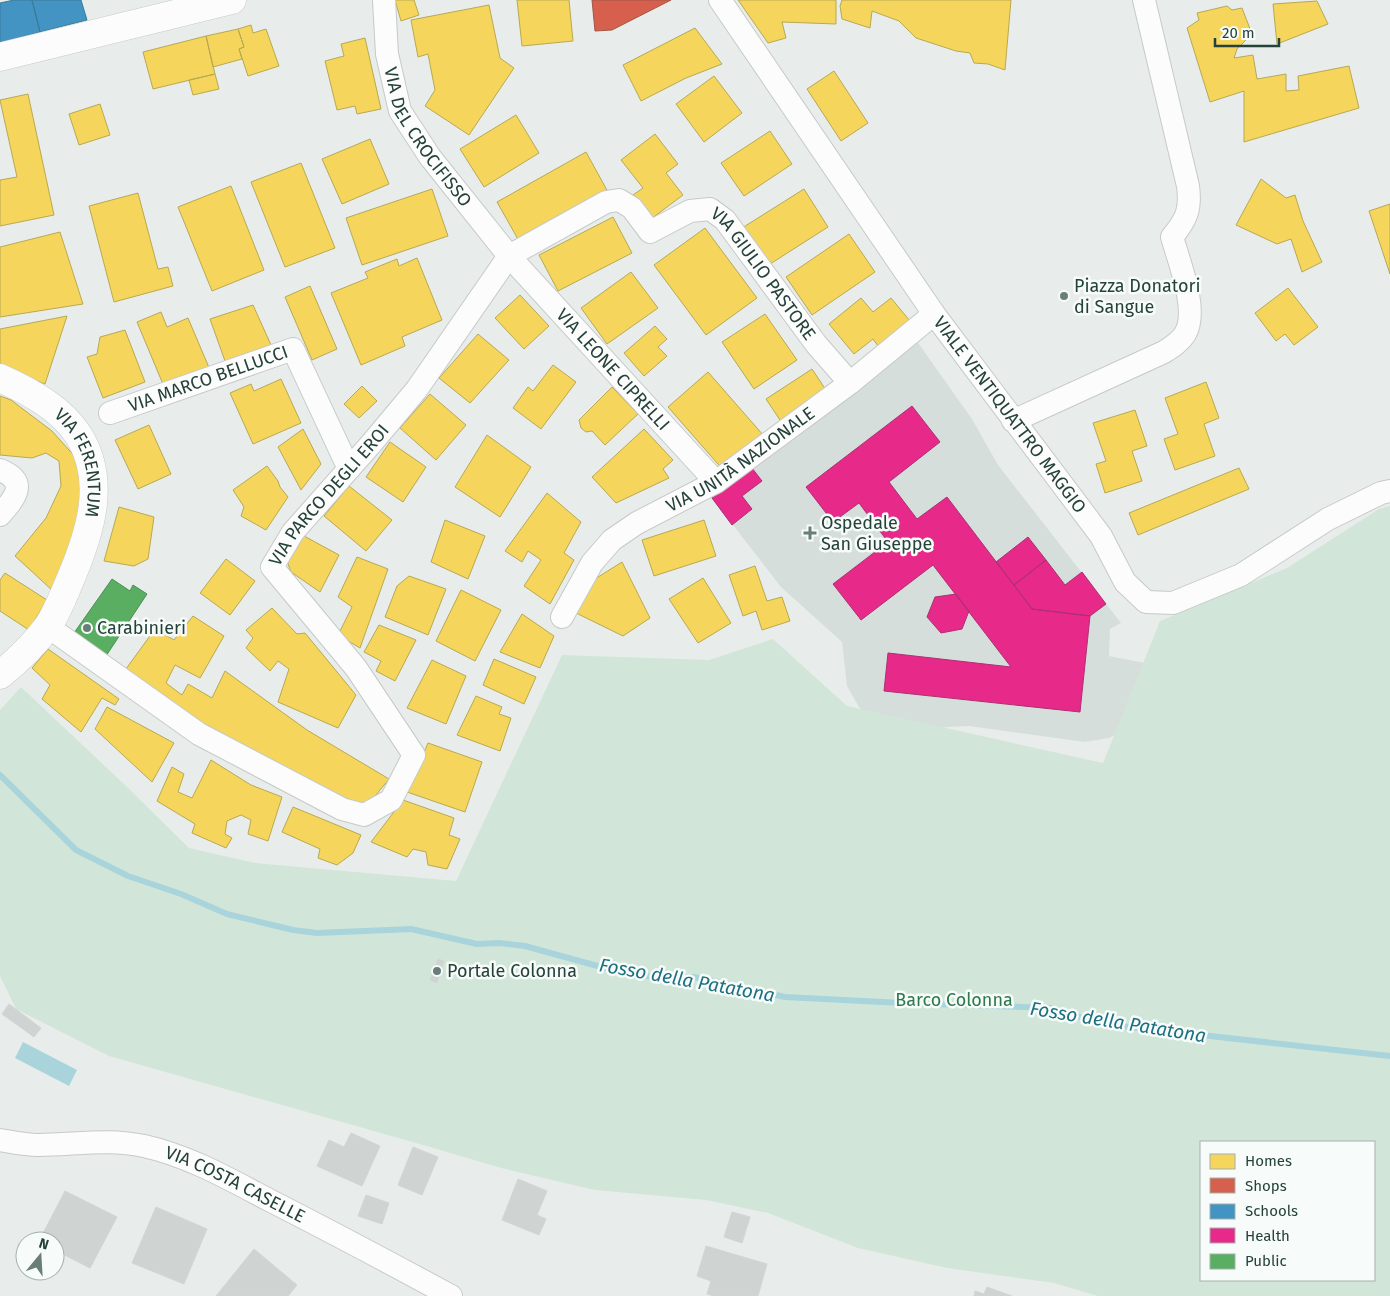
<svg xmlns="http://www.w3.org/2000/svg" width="1390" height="1296" viewBox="0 0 1390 1296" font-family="'Fira Sans',sans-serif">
  <rect width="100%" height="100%" fill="#e8edeb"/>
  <!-- built -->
  <path fill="#d6dedb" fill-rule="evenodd" d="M916 340 972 419 998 465 1121 623 1110 629 1109 656 1165 667 1130 727 1109 738 1085 742 969 726 947 727 924 733 877 722 859 707 847 686 842 642 781 587 712 498ZM806 487 917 519 947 497 1032 609 1090 616 1080 712 884 690 1011 667 933 565 860 620 833 584 888 542 859 503 833 522Z"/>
  <!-- green -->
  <path fill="#d1e6d8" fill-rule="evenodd" d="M1390 506V1296H1098L1054 1283 947 1268 858 1248 768 1213 706 1200 595 1190 501 1168 430 1147 109 1056 16 1009 0 976V710L21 687 125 785 189 848 255 863 456 881 562 655 709 660 773 639 847 706 1103 763 1160 621 1287 568 1379 509ZM1201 1142H1374V1280H1201Z"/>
  <!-- water -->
  <path fill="#a9d4db" d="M23 1042 77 1070 69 1086 15 1058Z"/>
  <!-- homes -->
  <path fill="#f6d55c" stroke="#b7a952" d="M395 0H414L419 15 401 21Z
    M517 0H569L573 41 522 46Z
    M738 0H836V24L782 22 786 38 768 43Z
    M842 0H1011L1005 70 988 64 974 63 970 53 956 51 916 38 899 21 872 11 870 28 842 19 840 6Z
    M1317 1 1328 24 1277 44 1273 4Z
    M489 5 500 58 514 68 469 135 425 106 435 90 428 54 418 57 411 20Z
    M1227 6 1232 10 1242 8 1252 34 1237 49 1234 58 1253 55 1257 79 1286 74V91L1299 90 1298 76 1349 66 1359 108 1244 142V91L1210 102 1187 28 1199 20 1197 13Z
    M251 25 253 33 266 29 279 66 248 76 239 49 244 47 238 29Z
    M695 28 722 64 686 78 641 101 623 65Z
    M238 29 244 47 239 49 242 59 213 67 206 36Z
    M206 36 215 74 153 89 143 52Z
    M365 38 381 109 357 114 355 106 337 110 325 61 344 56 341 44Z
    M834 71 868 123 841 141 807 89Z
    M215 74 219 89 193 95 189 80Z
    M714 76 742 113 704 142 676 104Z
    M28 94 54 215 0 226V180L17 177 0 100Z
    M100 104 110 135 79 145 69 114Z
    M516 115 539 153 484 187 460 149Z
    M770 131 792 164 744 196 721 163Z
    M655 134 678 164 666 173 683 195 651 219 633 195 643 188 621 160Z
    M370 139 389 184 342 204 322 159Z
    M586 152 608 192 519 241 497 202Z
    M301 163 335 248 285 267 251 182Z
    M1261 179 1286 198 1295 195 1303 221 1322 262 1302 272 1291 239 1277 244 1236 225Z
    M231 186 264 270 212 291 178 207Z
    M432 189 448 236 362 265 346 218Z
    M804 189 828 227 767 266 742 228Z
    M138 193 158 269 168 267 173 286 114 302 89 206Z
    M1390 204V274L1369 211Z
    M613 217 632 253 558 291 539 255Z
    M705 228 757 298 706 335 654 265Z
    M60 232 83 304 0 317V247Z
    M849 234 875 272 812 315 786 277Z
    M417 258 442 320 402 337 405 346 361 365 331 293 368 278 365 272 397 259 399 266Z
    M631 272 658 308 607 344 581 308Z
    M310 286 337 349 312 360 285 297Z
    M1288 288 1318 327 1294 345 1285 334 1276 341 1255 313Z
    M520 295 549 326 524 349 495 318Z
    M861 298 873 312 891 298 910 321 878 346 873 339 854 354 829 324Z
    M253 305 271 345 225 361 210 319Z
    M161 312 167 327 188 318 210 370 165 389 137 322Z
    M765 314 797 360 754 389 722 342Z
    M67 316 45 384 0 367V329Z
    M655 326 667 339 658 347 667 356 644 376 624 353Z
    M125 330 145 382 103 398 87 357 97 354 100 337Z
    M478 334 509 360 470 403 439 378Z
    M553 365 576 382 541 429 513 408 528 387 533 391Z
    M812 369 828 393 782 423 766 399Z
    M708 372 764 436 724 471 668 407Z
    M281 379 301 423 253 444 230 393 251 384 254 391Z
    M1206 382 1219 418 1204 424 1215 456 1175 470 1164 439 1178 434 1165 398Z
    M362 386 377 401 359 418 344 404Z
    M612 387 638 414 605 445 592 431 586 432 581 428 579 420Z
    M430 394 466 425 436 460 400 428Z
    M0 396 11 400 52 431 78 460 86 489 79 533 53 591 15 556 46 518 61 486 59 461 46 453 32 458 0 455Z
    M1135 410 1147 446 1132 451 1142 481 1105 493 1096 464 1106 461 1093 423Z
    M149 425 171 474 138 489 115 440Z
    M303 429 321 464 301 490 278 447Z
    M644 429 673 460 663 469 669 478 616 503 592 477Z
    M487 435 531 467 500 517 455 487Z
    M390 442 426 467 403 502 366 477Z
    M267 466 278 481 280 487 288 497 266 530 241 516 244 507 233 490Z
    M1239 468 1249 489 1138 535 1129 513Z
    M349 486 392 520 366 551 324 516Z
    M547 493 581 522 564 553 574 560 550 604 524 586 541 560 528 551 522 562 505 551Z
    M119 507 154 517 148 559 134 566 104 561Z
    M445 520 485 536 468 579 431 562Z
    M704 520 716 556 654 576 642 540Z
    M304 536 339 555 320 592 291 572 287 561Z
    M357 557 388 569 360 648 338 635 352 607 338 597Z
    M226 559 255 581 230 615 200 593Z
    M622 562 650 618 623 636 574 612 587 584Z
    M755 566 767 601 782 597 790 621 762 630 756 611 743 616 729 575Z
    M5 573 47 600 29 630 0 611V580Z
    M409 576 446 589 428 635 385 617 397 586Z
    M703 578 731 623 698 643 669 599Z
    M461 590 501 610 475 661 436 641Z
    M272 608 297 634 305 633 356 695 338 728 278 702 289 669 278 661 270 671 246 648 253 638 246 630Z
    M522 614 554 636 540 668 500 652Z
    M193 616 224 636 200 678 175 665 166 683 182 695 188 684 212 698 225 671 307 730 389 779 367 806 307 784 203 730 123 673 155 629 174 640Z
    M379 625 416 640 395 681 376 671 381 661 364 652Z
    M48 649 119 699 115 705 102 698 81 732 42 699 50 685 32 668Z
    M494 659 536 677 524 704 483 685Z
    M432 660 466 676 446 724 407 708Z
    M476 696 502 707 499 714 511 718 500 751 457 735Z
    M107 707 174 743 152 782 95 729Z
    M428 743 482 762 465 812 407 792Z
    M211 760 251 785 282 797 268 841 248 834 251 820 241 815 227 821 225 834 232 838 226 848 192 833 195 824 157 801 172 767 184 774 178 792 192 798Z
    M403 800 454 818 449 835 460 839 447 869 428 865 426 852 413 849 407 857 371 842Z
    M293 807 361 835 353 853 337 865 318 858 320 849 282 832Z"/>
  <!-- shops -->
  <path fill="#d6604d" stroke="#a15747" d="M592 0H671L612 30 595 31Z"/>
  <!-- schools -->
  <path fill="#4393c3" stroke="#3a7b9a" d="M14 0H32L40 32 0 44V3Z
    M32 0H81L87 20 40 32Z"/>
  <!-- health -->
  <path fill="#e7298a" stroke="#ac3072" d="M912 406 940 442 889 482 917 519 947 497 1032 609 1090 616 1080 712 884 691 888 653 1011 667 933 565 861 620 833 584 888 542 859 503 833 522 806 487Z
    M752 468 762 481 742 496 752 509 732 525 712 498Z
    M1028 537 1046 560 1014 585 996 562Z
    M1046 560 1065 585 1082 572 1106 604 1090 616 1032 609 1014 585Z
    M956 594 969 611 962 629 941 633 927 617 935 597Z"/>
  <!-- public -->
  <path fill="#5aae61" stroke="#4a8e55" d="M112 579 130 591 133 585 147 594 106 656 74 633Z"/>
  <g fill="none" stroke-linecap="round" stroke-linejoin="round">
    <!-- stream -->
    <path stroke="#a9d4db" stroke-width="6" d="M0 775 76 850 128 876 181 894 227 914 293 930 317 933 411 929 477 944 499 943 525 946 623 973 654 977H694L785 997 902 1003 1053 1008 1095 1022 1129 1027 1390 1056"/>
  </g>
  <!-- building -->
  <path fill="#cfd4d2" stroke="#d1d6d4" d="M438 959 444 961 437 983 430 980Z
    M9 1004 41 1028 34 1037 2 1014Z
    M351 1133 380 1146 362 1186 317 1166 329 1140 344 1147Z
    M413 1147 438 1157 422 1195 398 1185Z
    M518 1179 547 1191 537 1215 546 1219 539 1235 502 1220Z
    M65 1191 117 1217 90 1268 55 1250V1241H39Z
    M366 1195 389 1203 382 1224 358 1216Z
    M156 1207 207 1229 184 1284 132 1263Z
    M732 1212 750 1217 742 1243 724 1237Z
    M706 1246 767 1264 758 1296H714L707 1294 711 1281 697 1276Z
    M254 1249 297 1285 288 1296H216Z
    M987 1287 1012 1296H974L975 1291 984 1294Z"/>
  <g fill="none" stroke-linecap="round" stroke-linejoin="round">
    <!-- minor casing -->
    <g stroke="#c5cac8" stroke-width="24">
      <g id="minor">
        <path id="s1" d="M384 0 387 54 400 111 430 157 509 256 716 482"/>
        <path id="s2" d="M720 0 934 314 1101 536 1125 582 1146 602 1173 603 1241 575 1328 519 1381 493 1390 491"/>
        <path id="s3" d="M110 413 293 349 349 469"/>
        <path d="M1013 421 1164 352C1172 347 1180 342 1185 334 1199 311 1179 262 1172 237 1187 219 1191 209 1188 186L1144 0"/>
        <path d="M0 470C29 482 15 498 0 515"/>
        <path id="s4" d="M562 617 592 563 612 540 637 523 716 482 850 383 934 314"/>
        <path id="s5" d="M47 626 199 734 342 809 364 815 391 800 414 755 356 668 272 567 293 532 371 444 417 389 509 256 606 202 619 200 632 208 650 232 690 211 710 209 725 220 816 344 850 383"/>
        <path id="s6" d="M0 1140C12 1142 25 1145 38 1145 74 1145 108 1138 144 1146 189 1156 229 1179 269 1200 330 1231 390 1263 451 1296"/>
      </g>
    </g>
    <!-- secondary casing -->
    <g stroke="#c3cbc8" stroke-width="29">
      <g id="secondary">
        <path d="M0 57 232 0"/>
        <path id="s7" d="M0 378C29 391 61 408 79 436 107 481 90 533 71 578 64 594 58 611 48 626 35 644 17 661 0 675"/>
      </g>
    </g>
    <!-- minor -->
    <use href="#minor" stroke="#fcfcfc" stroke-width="22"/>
    <!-- secondary -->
    <use href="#secondary" stroke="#fcfcfc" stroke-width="28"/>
  </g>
  <!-- markers -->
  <g fill="#697e78" stroke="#f7fbf9" stroke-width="2">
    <circle cx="1064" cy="296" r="5"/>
    <path d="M807.5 525.5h5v5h5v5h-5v5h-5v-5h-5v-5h5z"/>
    <circle cx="87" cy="628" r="5"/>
    <circle cx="437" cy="971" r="5"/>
  </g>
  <g text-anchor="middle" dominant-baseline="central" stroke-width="5" stroke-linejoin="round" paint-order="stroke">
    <!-- street labels -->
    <g font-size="18" fill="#24423a" stroke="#f7fbf9">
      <text stroke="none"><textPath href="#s1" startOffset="148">VIA DEL CROCIFISSO</textPath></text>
      <text stroke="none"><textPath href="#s5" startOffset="1399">VIA GIULIO PASTORE</textPath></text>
      <text stroke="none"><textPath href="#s1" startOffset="448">VIA LEONE CIPRELLI</textPath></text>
      <text stroke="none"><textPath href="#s3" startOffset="104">VIA MARCO BELLUCCI</textPath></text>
      <text stroke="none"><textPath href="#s2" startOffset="506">VIALE VENTIQUATTRO MAGGIO</textPath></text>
      <text stroke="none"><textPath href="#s4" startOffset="244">VIA UNITÀ NAZIONALE</textPath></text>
      <text stroke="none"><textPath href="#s7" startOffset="125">VIA FERENTUM</textPath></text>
      <text stroke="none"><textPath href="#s5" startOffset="780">VIA PARCO DEGLI EROI</textPath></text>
      <text stroke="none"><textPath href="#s6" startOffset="244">VIA COSTA CASELLE</textPath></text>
    </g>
    <!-- poi labels -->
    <g font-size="18" fill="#24423a" stroke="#f7fbf9" text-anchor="start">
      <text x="1074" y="286">Piazza Donatori<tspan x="1074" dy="21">di Sangue</tspan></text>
      <text x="821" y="523">Ospedale<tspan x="821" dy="21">San Giuseppe</tspan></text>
      <text x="97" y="628">Carabinieri</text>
      <text x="447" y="971">Portale Colonna</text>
    </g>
    <!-- park labels -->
    <g font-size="18" fill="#2d7a4b" stroke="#f7fbf9">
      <text x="954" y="1000">Barco Colonna</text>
    </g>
    <!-- water labels -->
    <g font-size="19" font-style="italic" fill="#1c6f80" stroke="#f7fbf9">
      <text transform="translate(687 980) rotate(10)">Fosso della Patatona</text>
      <text transform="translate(1118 1022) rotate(9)">Fosso della Patatona</text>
    </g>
  </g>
  <!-- legend -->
  <rect x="1200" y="1141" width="175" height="140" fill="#f7fbf9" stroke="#a3b1ad"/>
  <rect x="1210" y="1154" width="25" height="15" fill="#f6d55c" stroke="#a3b1ad"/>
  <text x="1245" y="1166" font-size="15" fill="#24423a">Homes</text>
  <rect x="1210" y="1178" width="25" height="15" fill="#d6604d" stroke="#a3b1ad"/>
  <text x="1245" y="1191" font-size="15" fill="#24423a">Shops</text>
  <rect x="1210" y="1204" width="25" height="15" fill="#4393c3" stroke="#a3b1ad"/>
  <text x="1245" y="1216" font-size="15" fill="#24423a">Schools</text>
  <rect x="1210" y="1228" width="25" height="15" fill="#e7298a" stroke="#a3b1ad"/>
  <text x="1245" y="1241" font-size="15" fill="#24423a">Health</text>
  <rect x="1210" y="1254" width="25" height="15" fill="#5aae61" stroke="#a3b1ad"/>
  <text x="1245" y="1266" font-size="15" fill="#24423a">Public</text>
  <!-- north arrow -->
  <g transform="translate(40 1256) rotate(18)"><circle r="24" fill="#f7fbf9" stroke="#a3b1ad"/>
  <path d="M0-4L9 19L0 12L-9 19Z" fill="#697e78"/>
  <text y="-8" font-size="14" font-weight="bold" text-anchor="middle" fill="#24423a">N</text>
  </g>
  <!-- scale -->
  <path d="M1215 38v8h64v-8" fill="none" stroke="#24423a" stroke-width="2.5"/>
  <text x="1222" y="38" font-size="15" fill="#24423a" stroke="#f7fbf9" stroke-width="4" paint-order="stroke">20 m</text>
</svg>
